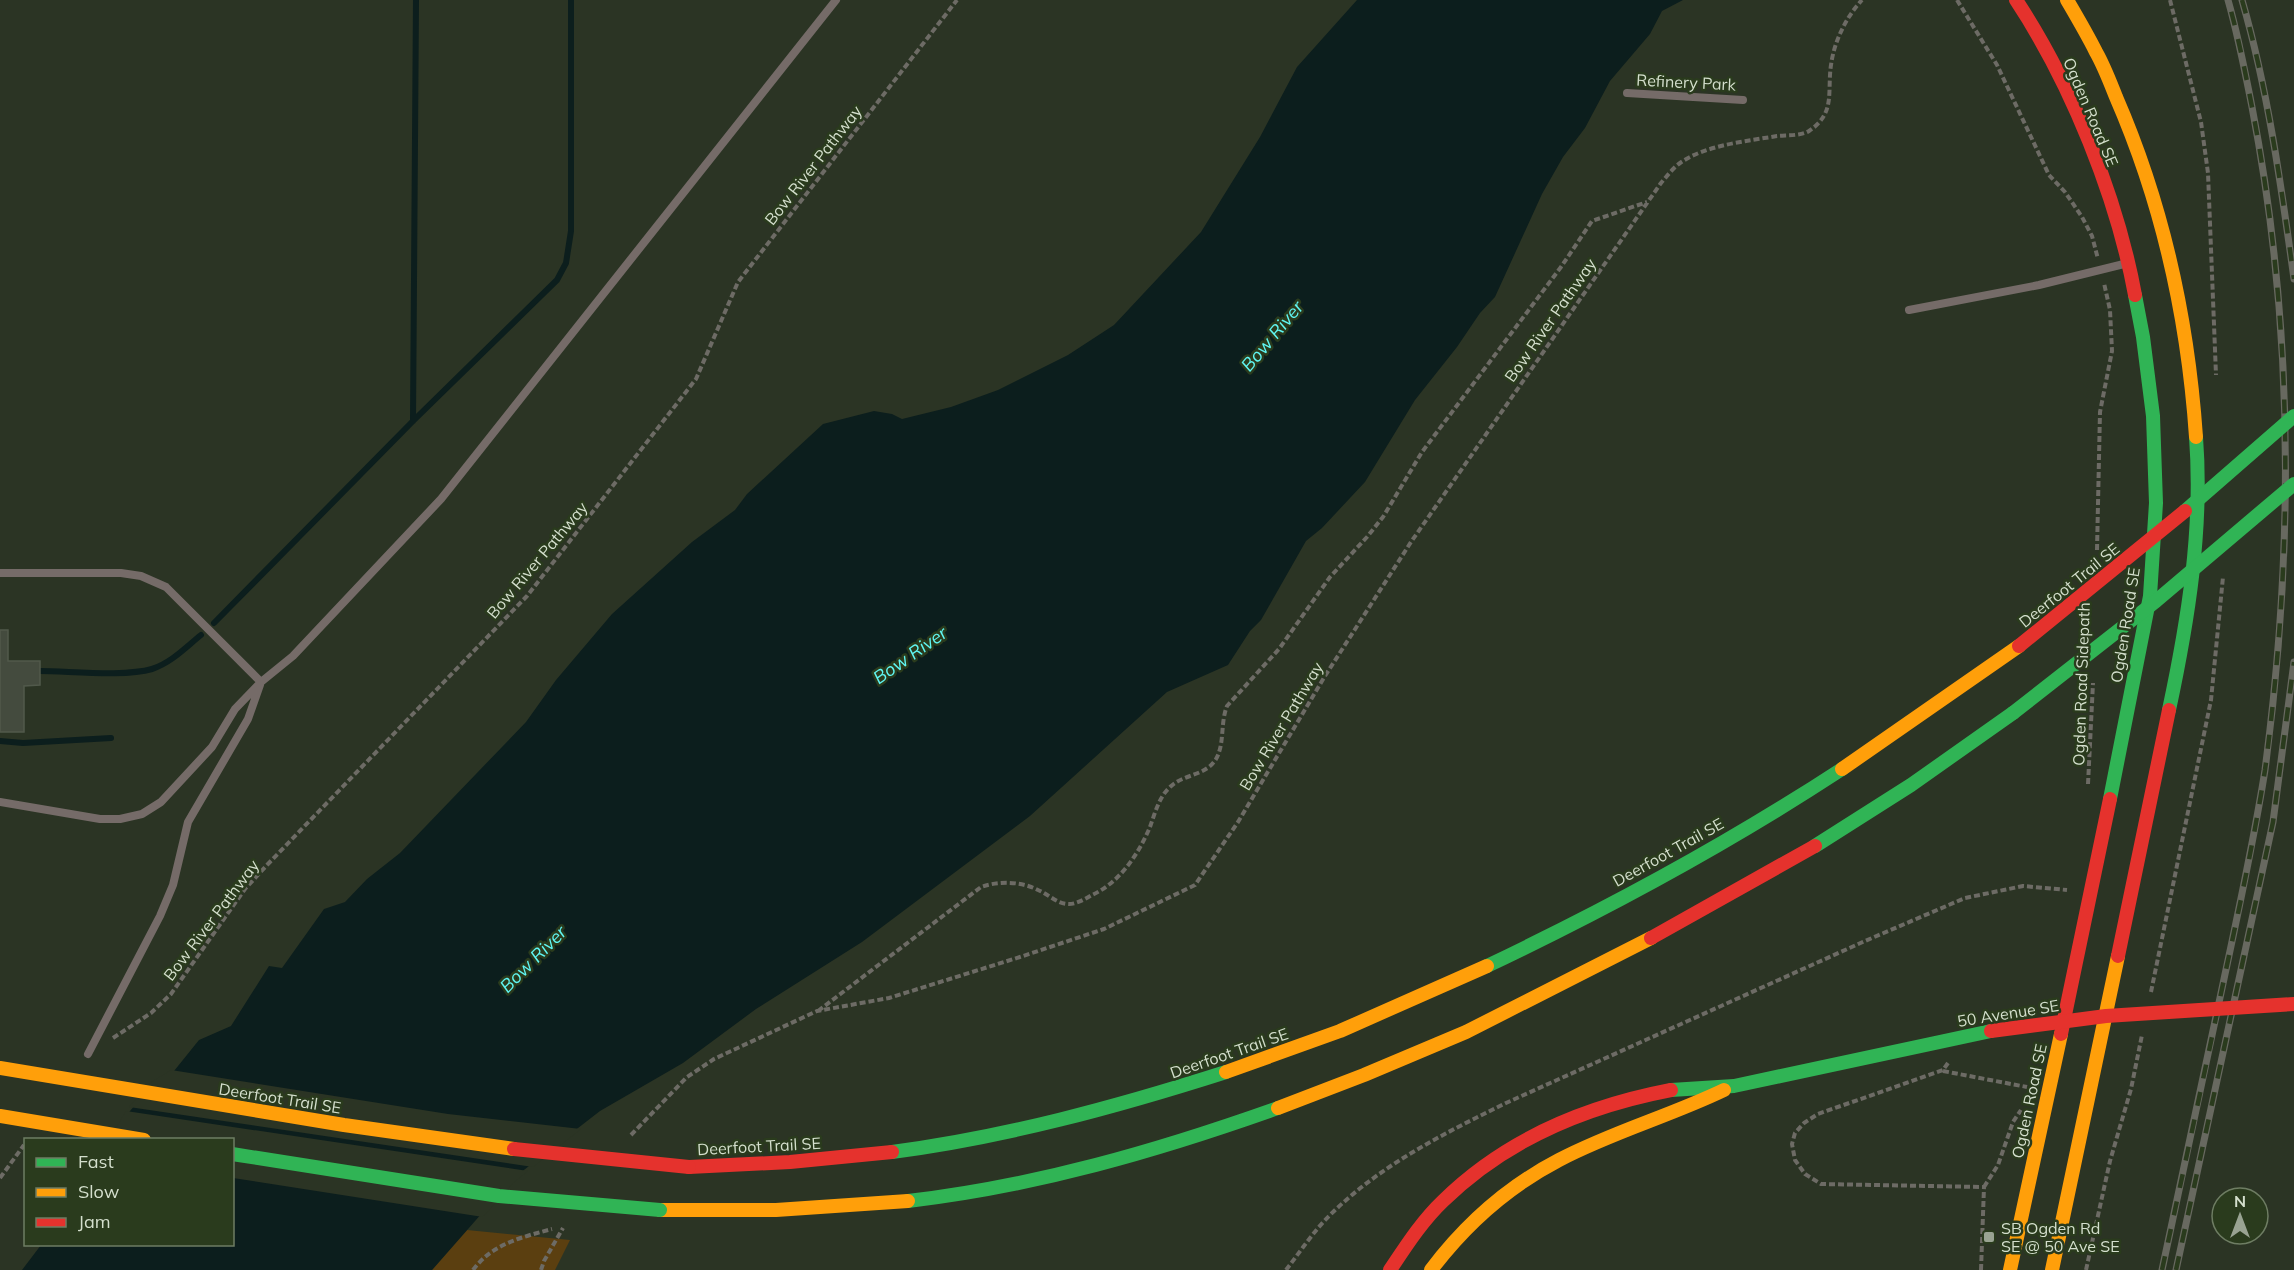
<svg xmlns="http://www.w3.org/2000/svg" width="2294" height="1270" viewBox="0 0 2294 1270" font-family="Mulish,sans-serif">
  <rect width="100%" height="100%" fill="#2b3424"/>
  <!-- green -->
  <path fill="#5b3f10" d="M467 1230 570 1240 555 1270H432Z"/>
  <!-- water -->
  <path fill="#0c1e1d" d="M1357 0H1683L1662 11 1650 34 1610 81 1585 128 1563 157 1542 194 1495 297 1480 313 1457 347 1415 400 1365 482 1322 528 1306 541 1261 620 1250 631 1228 665 1167 692 1030 816 862 942 756 1009 683 1063 600 1111 511 1180 432 1270H22L41 1245 232 1244V1140L112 1139 130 1111 152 1085 174 1071 199 1040 231 1026 269 966 282 968 324 909 345 902 367 879 400 853 526 722 556 680 612 614 692 542 735 510 747 494 823 424 874 411 892 414 902 419 951 407 998 390 1068 355 1114 325 1201 232 1260 137 1297 67Z"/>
  <!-- pier -->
  <path fill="#2b3424" d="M171 1070 448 1114 581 1129 533 1167 129 1107 150 1083Z
    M126 1111 528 1171 513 1183 483 1217 233 1178 232 1140H109Z"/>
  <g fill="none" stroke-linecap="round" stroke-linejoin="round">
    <!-- stream -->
    <path stroke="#0c1e1d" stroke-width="6" d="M413 421 416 0
      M214 623 413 421 557 280 566 263 571 231V0
      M40 671C69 671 125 677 152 669 171 663 186 647 201 635
      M0 741 23 743 111 738"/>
  </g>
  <!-- building -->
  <path fill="#444b3e" stroke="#51594b" stroke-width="1.5" d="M0 630H8V661H40V685L24 686V732H0Z"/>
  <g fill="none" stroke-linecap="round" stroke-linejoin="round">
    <!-- path -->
    <path stroke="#6d6b65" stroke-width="4" stroke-dasharray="6 3" stroke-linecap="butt" d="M1957 0 1997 65 2049 175 2065 192 2082 217 2092 236 2098 259
      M2170 0 2201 122 2208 173 2216 375
      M2097 550 2100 412 2112 351 2110 310 2104 283
      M2088 784 2093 683
      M2151 992 2211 700 2223 577
      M818 1011 981 887C998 881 1021 881 1038 890 1048 894 1056 903 1067 904 1075 905 1085 899 1092 895 1120 882 1138 855 1150 827 1155 813 1159 797 1170 787 1183 774 1206 776 1216 759 1225 743 1220 724 1227 706L1279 649 1330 577 1367 537 1383 517 1422 452 1561 267 1592 221 1647 202
      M113 1038 151 1013 171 994 245 889 267 865 527 596 696 379 738 282 957 0
      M1948 1063 1943 1070 1818 1114 1804 1123 1795 1133 1792 1144 1795 1160 1805 1174 1821 1184 1984 1187
      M1943 1071 2027 1087
      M631 1135 687 1077 714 1059 817 1011 889 998 1020 957 1104 929 1195 885 1238 822 1325 676 1411 542 1661 183C1667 176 1673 168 1680 163 1705 145 1748 141 1777 136 1787 135 1801 136 1809 131 1836 113 1827 92 1831 65 1834 42 1846 17 1862 0
      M0 1178 24 1145
      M1984 1187 1998 1165 2013 1122 2021 1110
      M473 1270C492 1244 522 1237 552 1229
      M541 1270 544 1261 563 1228
      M1286 1270C1300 1252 1313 1232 1329 1216 1380 1165 1443 1134 1506 1103L1865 941 1965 898 2023 886 2067 890
      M1981 1270 1984 1187
      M2086 1270 2110 1161 2131 1089 2142 1035"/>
    <!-- lane -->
    <path stroke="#756b68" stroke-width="8" d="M1627 93 1743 100
      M1909 310 2039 285 2128 263
      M0 573H121L141 576 166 587 261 682
      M0 802 100 819H120L142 814 161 802 212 747 235 709 261 682 293 656 441 499 836 0
      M88 1054 160 916 173 885 188 822 248 719 260 685"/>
    <!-- fast -->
    <path stroke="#30b455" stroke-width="14" d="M2169 710C2188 621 2203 529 2196 437
      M2110 799 2150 596 2156 503 2153 416 2143 337 2135 295
      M1815 846 1911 785 2013 713
      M1487 966C1609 908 1729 843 1842 769
      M1671 1090 1734 1086 1991 1031
      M892 1152C1006 1137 1116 1107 1226 1072
      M908 1201C1036 1186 1157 1151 1278 1108"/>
    <!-- slow -->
    <path stroke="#ff9f0a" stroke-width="14" d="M2067 0C2077 17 2087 34 2096 52 2104 66 2110 82 2116 97 2163 205 2188 320 2196 437
      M1842 769 2019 646
      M1226 1072 1340 1031 1487 966
      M1278 1108 1364 1075 1466 1032 1651 938
      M660 1210H776L908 1201
      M1431 1270C1465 1225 1509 1186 1559 1160 1612 1132 1670 1116 1724 1090
      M2010 1270 2061 1034
      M2052 1270 2118 956"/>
    <!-- jam -->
    <path stroke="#e5322d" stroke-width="14" d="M2016 0C2071 83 2117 197 2135 295
      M1651 938 1815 846
      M2118 956 2169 710
      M2061 1034 2110 799
      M689 1167 790 1162 892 1152
      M1390 1270C1406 1246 1422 1221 1443 1201 1505 1140 1587 1106 1671 1090"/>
    <!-- rail casing -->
    <g stroke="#686960" stroke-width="7">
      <path id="rail" d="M2242 0C2268 90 2281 185 2294 279
        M2162 1270C2183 1173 2204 1076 2224 979 2239 909 2254 840 2265 770 2294 550 2294 325 2252 107 2245 71 2238 35 2228 0
        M2176 1270 2273 822 2294 662"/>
    </g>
    <!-- rail -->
    <use href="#rail" stroke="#2a3b1d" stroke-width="4.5" stroke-dasharray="14" stroke-linecap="butt"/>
    <!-- fast-bridge -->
    <path stroke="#30b455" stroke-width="14" d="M2185 511 2294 416
      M2013 713 2156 601 2294 484
      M232 1154 499 1196 660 1210"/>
    <!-- slow-bridge -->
    <path stroke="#ff9f0a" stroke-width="14" d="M0 1068 344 1125 514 1149
      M0 1116 144 1140"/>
    <!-- jam-bridge -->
    <path stroke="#e5322d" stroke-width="14" d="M2019 646 2185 511
      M1991 1031 2106 1016 2294 1004
      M514 1149 689 1167"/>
  </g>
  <!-- markers -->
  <rect fill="#99a392" stroke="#2a3b1d" stroke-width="2" x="1983" y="1231" width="12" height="12" rx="3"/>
  <g text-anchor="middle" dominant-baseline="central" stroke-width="5" stroke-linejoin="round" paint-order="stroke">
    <!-- street labels -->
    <g font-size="16" fill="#d4dfcd" stroke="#2a3b1d">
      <text transform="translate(1686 82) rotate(3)">Refinery Park</text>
      <text transform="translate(2091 112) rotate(67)">Ogden Road SE</text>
      <text transform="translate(813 165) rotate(-52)">Bow River Pathway</text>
      <text transform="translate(1550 320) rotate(-55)">Bow River Pathway</text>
      <text transform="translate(537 560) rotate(-50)">Bow River Pathway</text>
      <text transform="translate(2069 585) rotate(-39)">Deerfoot Trail SE</text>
      <text transform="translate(2125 625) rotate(-81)">Ogden Road SE</text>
      <text transform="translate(2081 684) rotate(-88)">Ogden Road Sidepath</text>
      <text transform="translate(1281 726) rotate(-59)">Bow River Pathway</text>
      <text transform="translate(1668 852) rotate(-29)">Deerfoot Trail SE</text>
      <text transform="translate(211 920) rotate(-53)">Bow River Pathway</text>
      <text transform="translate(2008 1013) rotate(-9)">50 Avenue SE</text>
      <text transform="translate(1229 1053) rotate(-19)">Deerfoot Trail SE</text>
      <text transform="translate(280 1098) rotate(9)">Deerfoot Trail SE</text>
      <text transform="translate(2029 1101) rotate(-78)">Ogden Road SE</text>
      <text transform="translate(759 1146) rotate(-3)">Deerfoot Trail SE</text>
    </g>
    <!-- poi labels -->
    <g font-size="16" fill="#d4dfcd" stroke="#2a3b1d" text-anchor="start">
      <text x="2001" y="1228">SB Ogden Rd<tspan x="2001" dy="18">SE @ 50 Ave SE</tspan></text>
    </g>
    <!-- water labels -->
    <g font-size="18" font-style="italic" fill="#60f7f4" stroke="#2a3b1d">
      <text transform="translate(1272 336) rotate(-50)">Bow River</text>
      <text transform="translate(910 655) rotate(-35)">Bow River</text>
      <text transform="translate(533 959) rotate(-45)">Bow River</text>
    </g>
  </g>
  <!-- legend -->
  <rect x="24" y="1138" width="210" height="108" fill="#2a3b1d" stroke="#6e7d63" stroke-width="1.5"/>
  <rect x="36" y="1158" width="30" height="9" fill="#30b455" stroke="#6e7d63" stroke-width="1.5"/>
  <text x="78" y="1168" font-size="18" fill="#d4dfcd">Fast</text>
  <rect x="36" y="1188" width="30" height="9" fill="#ff9f0a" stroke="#6e7d63" stroke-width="1.5"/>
  <text x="78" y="1198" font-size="18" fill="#d4dfcd">Slow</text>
  <rect x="36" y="1218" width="30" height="9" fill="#e5322d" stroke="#6e7d63" stroke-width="1.5"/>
  <text x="78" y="1228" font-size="18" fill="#d4dfcd">Jam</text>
  <!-- north arrow -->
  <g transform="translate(2240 1216)"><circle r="28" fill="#2a3b1d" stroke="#6e7d63" stroke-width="1.5"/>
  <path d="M0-4.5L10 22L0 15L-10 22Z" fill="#99a392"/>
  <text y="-9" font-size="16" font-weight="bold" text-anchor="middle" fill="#d4dfcd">N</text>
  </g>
</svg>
